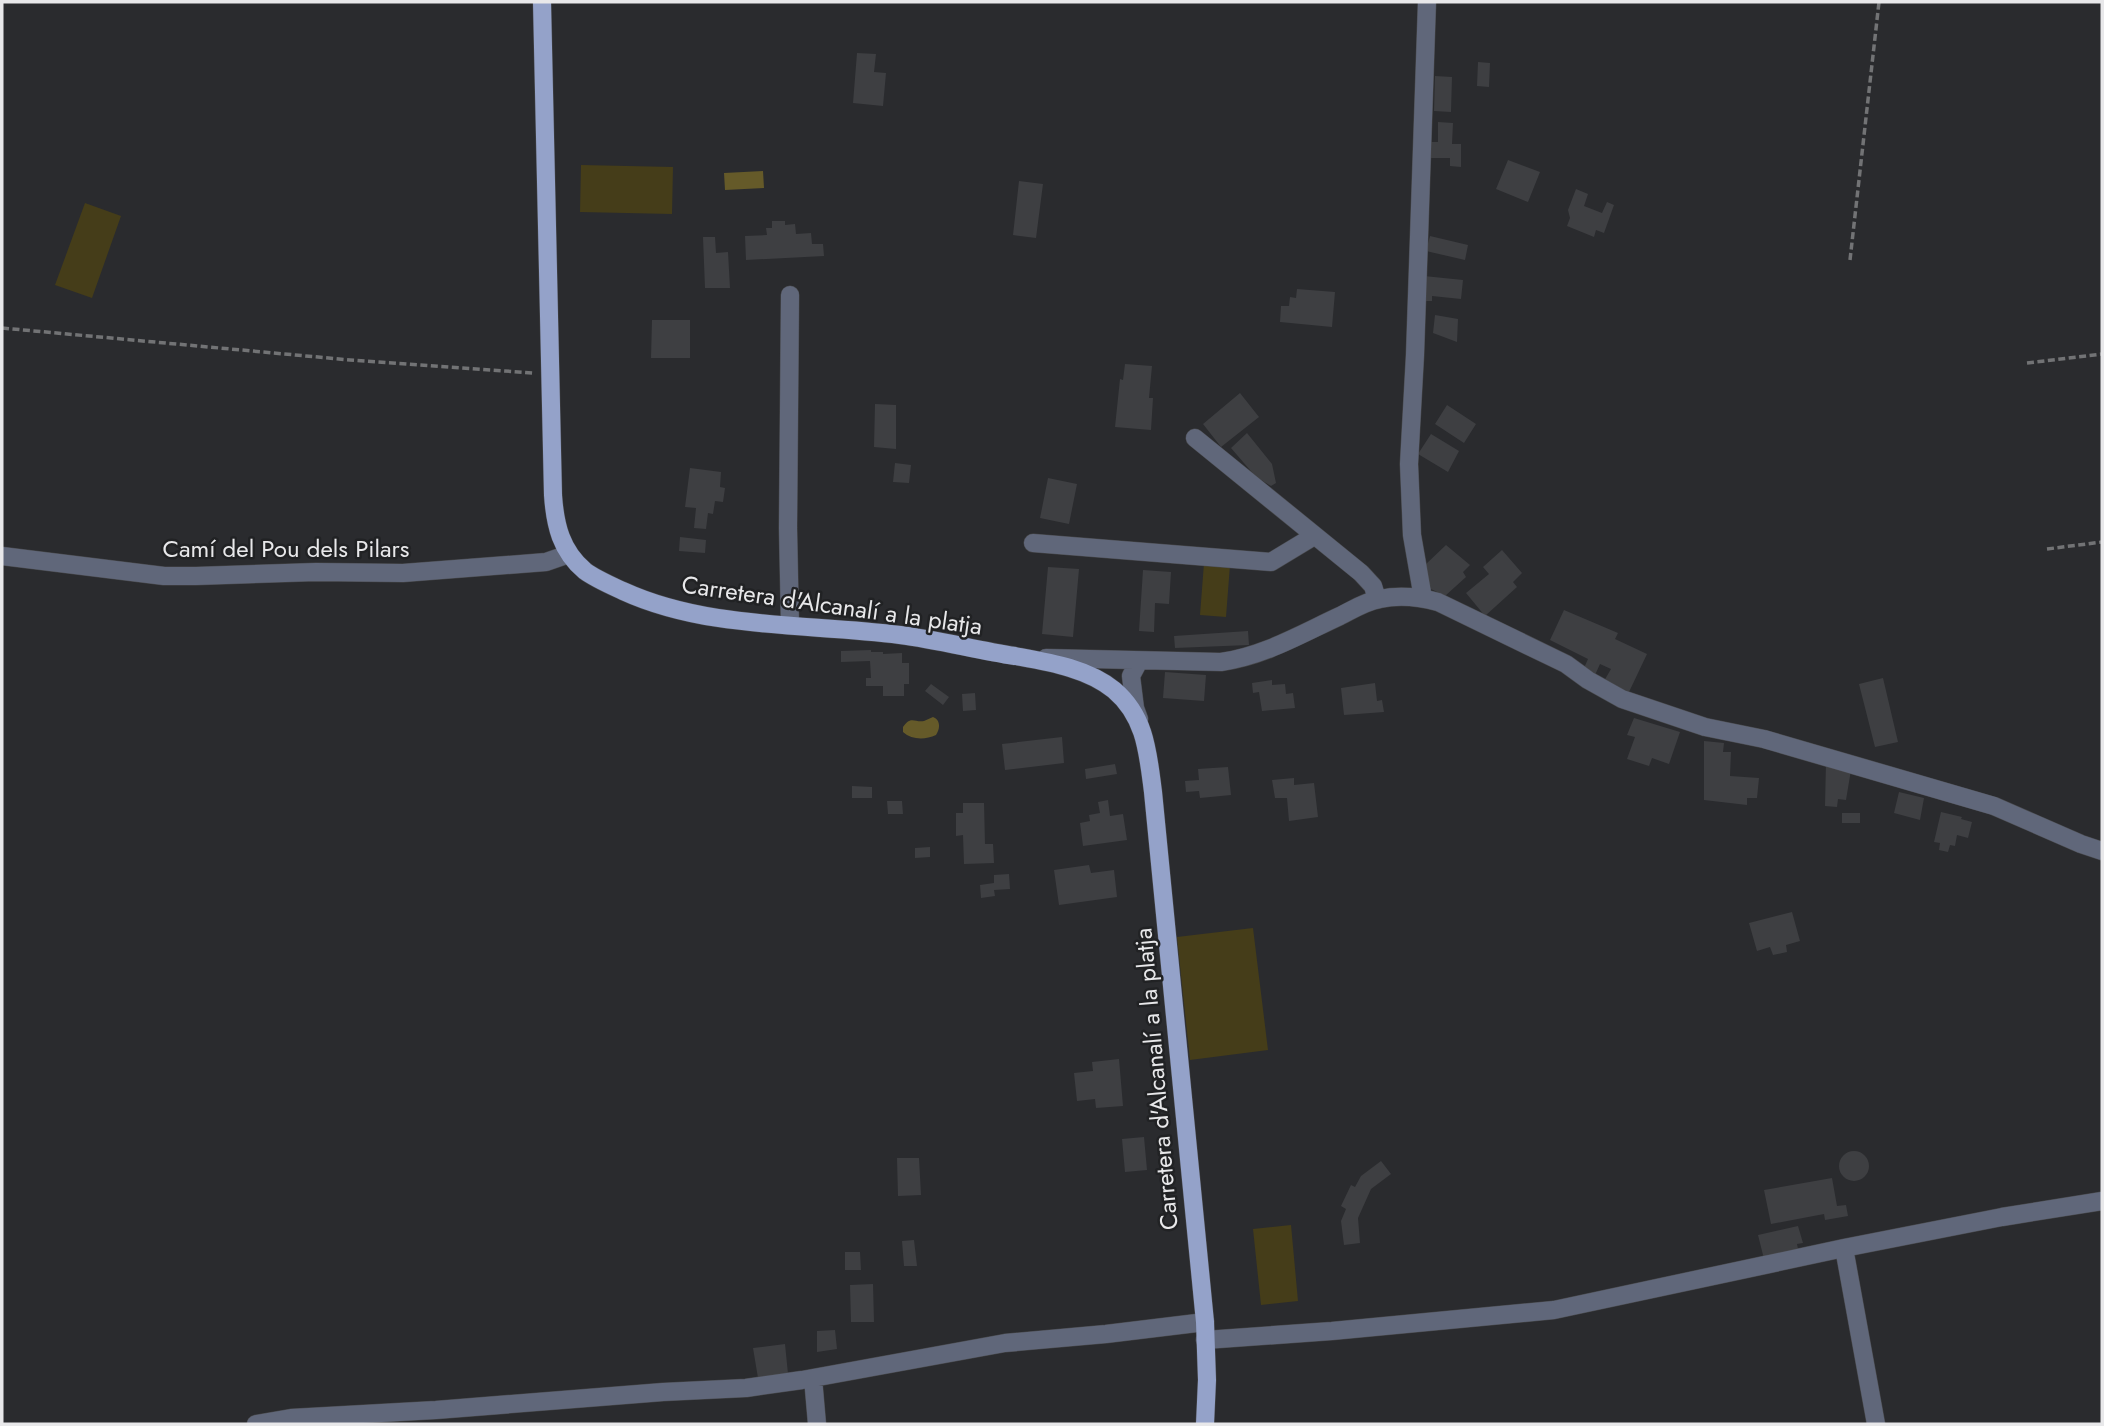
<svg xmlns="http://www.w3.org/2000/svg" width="2104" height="1426" viewBox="0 0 2104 1426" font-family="Jost,sans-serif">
  <rect width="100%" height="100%" fill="#2a2b2e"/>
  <!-- green -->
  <path fill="#453d19" d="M581 165 673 167 672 214 580 212Z
    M85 203 121 216 92 298 55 285Z
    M1204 563 1230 565 1226 617 1200 615Z
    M1253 928 1268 1050 1190 1060 1177 937Z
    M1291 1225 1298 1301 1261 1305 1253 1229Z"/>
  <!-- water -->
  <path fill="#655a29" d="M763 171 764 188 725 190 724 173Z
    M933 717C941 720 940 729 936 735 925 740 912 740 903 732V727C911 715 915 723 924 721 927 720 930 718 933 717Z"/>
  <!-- building -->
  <path fill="#3e3f42" d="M857 53 876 54 874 72 886 73 883 106 853 103Z
    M1478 62 1490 63 1489 87 1477 86Z
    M1435 76 1452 77 1451 112 1434 111Z
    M1438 122 1453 123 1452 144H1461V167L1450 166V158H1428L1429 142H1438Z
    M1508 160 1540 172 1528 202 1496 189Z
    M1019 181 1043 184 1036 238 1013 235Z
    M1576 189 1588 194 1584 206 1602 213 1607 202 1614 205 1604 233 1596 230 1594 237 1567 226 1570 218 1568 210Z
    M772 221H785V225L795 224 796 234 811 233 812 244H823L824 256 746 260 745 236 767 235 766 228H772Z
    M1430 236 1468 245 1465 260 1426 251Z
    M703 237H715L716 253 728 252 730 288H705Z
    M1424 276 1463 280 1461 299 1432 296V301H1423Z
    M1297 289 1335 292 1332 327 1280 322 1281 306H1289L1290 297 1296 298Z
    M1435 315 1458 319 1457 342 1433 333Z
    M652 320H690V358H651Z
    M1125 364 1152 366 1149 398H1153L1151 430 1115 427 1120 379 1123 380Z
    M1240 393 1259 417 1221 447 1203 424Z
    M875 404 896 405V449L874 447Z
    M1447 405 1476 424 1464 443 1435 424Z
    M1247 433 1272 464 1276 483 1271 486 1256 477 1231 448Z
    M1431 434 1459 451 1448 472 1418 454Z
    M895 463 911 465 909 483 893 482Z
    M690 468 721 472 720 487 725 488 723 502 715 501 713 514 708 513 706 529 694 528 696 508 685 507Z
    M1048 478 1077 484 1069 524 1040 518Z
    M680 537 706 540 705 553 679 551Z
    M1446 545 1470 565 1463 572 1466 577 1445 596 1431 589 1425 565Z
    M1502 550 1522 573 1513 582 1517 587 1485 616 1466 593 1489 574 1483 567Z
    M1048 567 1079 569 1073 637 1042 634Z
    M1143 570 1171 572 1169 604 1155 603 1154 632 1139 631Z
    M1564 610 1618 633 1615 639 1647 654 1629 692 1604 681 1611 669 1600 664 1595 675 1584 668 1588 659 1550 640Z
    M1248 631 1249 645 1175 648 1174 636Z
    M871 650V652H883V654L902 653V663H909V684H904V696H883V686H866V678H871L870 661 841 662V651Z
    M1165 672 1206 675 1204 701 1163 698Z
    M1883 678 1898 742 1875 747 1859 684Z
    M1272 680V685L1285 684 1286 694 1293 693 1295 708 1262 711 1259 692 1253 693 1252 683Z
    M1375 683 1377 701 1382 700 1384 712 1344 715 1341 688Z
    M931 684 949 697 943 705 925 691Z
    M975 693 976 710 963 711 962 694Z
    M1634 718 1680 732 1669 764 1652 758 1649 766 1627 759 1635 737 1627 735Z
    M1062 737 1064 763 1005 770 1002 744Z
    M1704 741 1724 743 1723 752H1731L1730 776 1759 778 1757 798H1747V805L1704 800Z
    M1826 762 1851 770 1846 800 1838 799 1837 807 1825 806Z
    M1115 764 1117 774 1086 779 1085 769Z
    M1228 767 1231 795 1200 798 1199 791 1186 792 1185 781 1199 780 1198 769Z
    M1294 778V785L1314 783 1318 817 1289 821 1287 798H1275L1272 780Z
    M852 786 872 787V798H852Z
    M1899 792 1924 798 1920 820 1894 813Z
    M1108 800 1110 816 1123 814 1127 840 1083 846 1080 823 1090 821 1089 815 1100 813 1098 802Z
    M887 801H902L903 814H888Z
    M963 803H984L985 844H993L994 863 964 864 963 835 956 836V813H963Z
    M1941 812 1962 817 1961 819 1972 822 1968 838 1957 835 1955 846 1950 845 1948 852 1939 850 1940 843 1934 842Z
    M1842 813H1860V823H1842Z
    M930 847V857L915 858V848Z
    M1089 865 1091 873 1114 870 1117 897 1059 905 1054 870Z
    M1009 874 1010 889 994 890 995 896 981 898 980 885 994 883V875Z
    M1792 912 1800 941 1786 945 1787 952 1773 955 1770 947 1757 951 1749 923Z
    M1119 1059 1123 1106 1096 1108 1095 1099 1077 1101 1074 1073 1093 1071 1092 1062Z
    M1144 1137 1147 1170 1125 1172 1122 1139Z
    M1839 1166a15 15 0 1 1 30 0a15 15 0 1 1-30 0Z
    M897 1158H919L921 1195 898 1196Z
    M1381 1161 1391 1174 1371 1189 1358 1218 1360 1243 1344 1245 1341 1221 1346 1209 1341 1206 1351 1185 1355 1187 1361 1176Z
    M1832 1178 1837 1206 1846 1205 1848 1216 1825 1220 1824 1214 1771 1224 1764 1190Z
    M1798 1226 1803 1243 1797 1244 1798 1249 1764 1259 1758 1235Z
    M914 1240 917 1266H904L902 1241Z
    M845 1252H860L861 1270H845Z
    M873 1284 874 1322H851L850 1285Z
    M835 1330 837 1349 817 1352V1331Z
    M785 1344 788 1374 758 1378 753 1348Z"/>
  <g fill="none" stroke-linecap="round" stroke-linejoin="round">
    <!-- minor casing -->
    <g stroke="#48494c" stroke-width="19">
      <path id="minor" d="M1195 438 1361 573 1373 586 1377 599
        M1033 543 1271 562 1314 536
        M2 556 164 576H196L316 572 403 573 546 562 569 554
        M1423 598 1412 535 1409 464 1415 355 1427 2
        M790 625 788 528 790 295
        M1046 658 1221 662C1264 656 1301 634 1340 616 1352 610 1366 601 1380 599 1399 595 1419 597 1438 602L1566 664 1588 680 1622 699 1705 727 1764 739 1994 806 2081 844 2102 851
        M1139 719 1135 708 1131 676 1139 661
        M1844 1248 1876 1424
        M1205 1340 1332 1331 1554 1310 1844 1248 2002 1217 2102 1201
        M813 1378 817 1424
        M256 1424 291 1418 436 1410 663 1392 746 1388 802 1380 1005 1343 1106 1334 1205 1322"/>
    </g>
    <!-- major casing -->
    <g stroke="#48494c" stroke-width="19">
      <path id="major" d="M542 2 553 495C555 525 561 551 585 571 596 579 610 585 623 591 708 630 808 623 900 635 939 640 976 650 1015 656 1048 662 1087 668 1114 690 1146 717 1148 754 1153 792L1205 1322 1207 1380 1205 1424"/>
    </g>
    <!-- path -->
    <path stroke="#727375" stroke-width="3.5" stroke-dasharray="7 3.5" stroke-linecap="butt" d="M1850 260 1879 2
      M2 328 350 360 533 373
      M2027 363 2102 354
      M2047 549 2102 542"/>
    <!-- minor -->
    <use href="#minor" stroke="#60677a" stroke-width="18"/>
    <!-- major -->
    <use href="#major" stroke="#94a2c9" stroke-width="18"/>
  </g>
  <g text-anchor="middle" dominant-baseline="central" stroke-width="5" stroke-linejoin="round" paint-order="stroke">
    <!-- street labels -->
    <g font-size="24" fill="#e8e8ea" stroke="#212224">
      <text x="286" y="548">Camí del Pou dels Pilars</text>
      <text transform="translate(832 605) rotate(8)">Carretera d'Alcanalí a la platja</text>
      <text transform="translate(1156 1079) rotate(-95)">Carretera d'Alcanalí a la platja</text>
    </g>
  </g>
  <!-- border -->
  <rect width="2104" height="1426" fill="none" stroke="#e8e8ea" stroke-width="7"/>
</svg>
